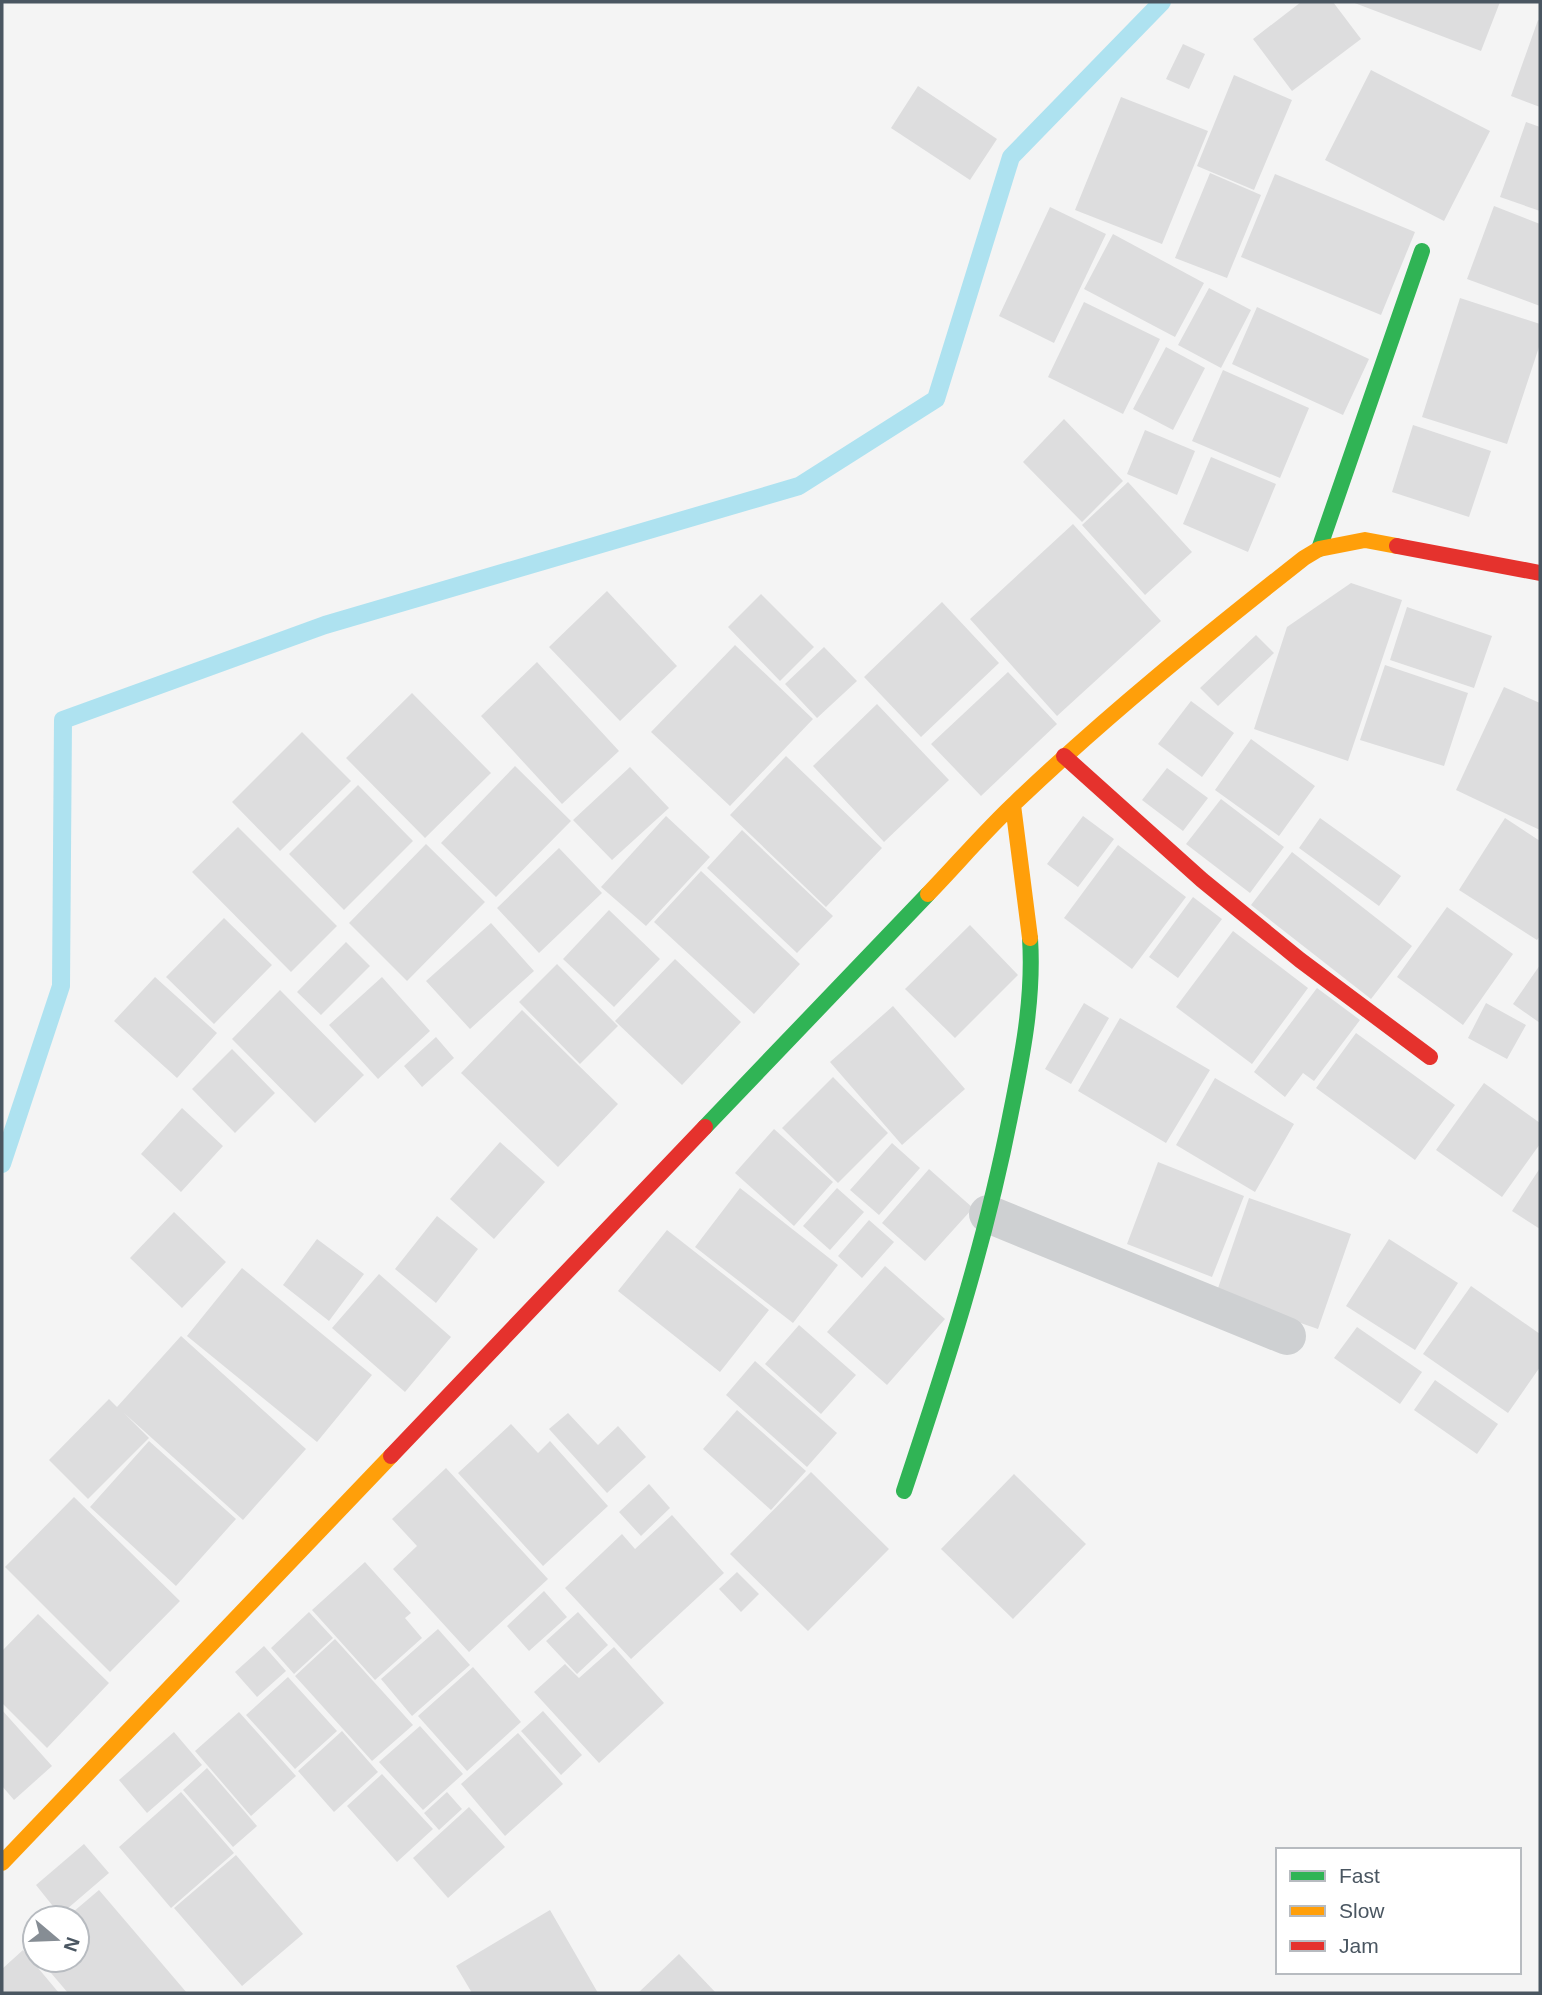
<svg xmlns="http://www.w3.org/2000/svg" width="1542" height="1995" viewBox="0 0 1542 1995" font-family="Helvetica,sans-serif">
  <rect width="100%" height="100%" fill="#f4f4f4"/>
  <g fill="none" stroke-linecap="round" stroke-linejoin="round">
    <!-- stream -->
    <path stroke="#aee2f0" stroke-width="18" d="M2 1164 61 986 63 720 325 625 799 486 936 399 1011 157 1162 2"/>
  </g>
  <!-- building -->
  <path fill="#ddddde" d="M1301 2H1333L1361 39 1292 91 1253 39Z
    M1352 2H1500L1481 51Z
    M1538 20 1540 21V107L1511 96Z
    M1183 44 1205 54 1189 89 1166 79Z
    M1371 70 1490 131 1444 221 1325 160Z
    M1234 75 1292 100 1254 190 1197 166Z
    M918 86 997 139 970 180 891 128Z
    M1121 97 1208 131 1162 244 1075 210Z
    M1526 122 1540 127V211L1500 197Z
    M1210 173 1261 195 1227 278 1175 258Z
    M1275 174 1415 232 1381 315 1241 257Z
    M1494 206 1540 224V306L1467 279Z
    M1050 207 1106 234 1054 343 999 316Z
    M1113 234 1204 283 1175 337 1084 289Z
    M1209 288 1251 310 1221 368 1178 345Z
    M1460 298 1540 324V344L1507 444 1422 417Z
    M1084 302 1160 339 1123 414 1048 377Z
    M1257 307 1369 359 1343 415 1232 364Z
    M1166 347 1205 368 1173 430 1133 409Z
    M1223 370 1309 408 1280 478 1192 441Z
    M1064 419 1123 481 1082 522 1023 462Z
    M1413 425 1491 451 1469 517 1392 492Z
    M1145 430 1195 451 1177 495 1127 474Z
    M1211 457 1276 484 1248 552 1183 524Z
    M1128 482 1192 552 1145 595 1082 525Z
    M1073 524 1161 621 1057 716 970 619Z
    M1351 583 1402 600 1348 761 1254 729 1287 627Z
    M607 591 677 666 620 721 549 647Z
    M761 594 814 647 780 681 728 627Z
    M942 602 999 663 921 737 864 677Z
    M1407 607 1492 636 1474 688 1390 660Z
    M1256 635 1274 653 1218 706 1200 688Z
    M735 645 813 719 730 806 651 732Z
    M824 647 857 681 817 718 785 684Z
    M537 662 619 751 562 804 481 716Z
    M1385 665 1468 693 1444 766 1360 740Z
    M1008 672 1057 724 981 796 931 744Z
    M1504 687 1540 703V830L1456 790Z
    M412 693 491 773 425 838 346 758Z
    M1191 701 1234 733 1202 777 1158 744Z
    M877 704 949 780 884 842 813 766Z
    M302 732 351 781 280 851 232 802Z
    M1251 739 1315 786 1279 836 1215 790Z
    M786 756 882 848 826 907 730 815Z
    M515 766 571 821 496 897 441 843Z
    M630 767 669 808 612 860 573 820Z
    M1167 768 1208 798 1183 831 1142 800Z
    M358 785 413 841 344 910 289 854Z
    M1221 799 1284 847 1250 893 1186 844Z
    M666 816 710 857 646 926 601 887Z
    M1083 816 1114 839 1078 887 1047 864Z
    M1320 818 1401 876 1379 906 1299 848Z
    M1505 818 1540 841V936L1537 940 1459 890Z
    M238 827 337 926 291 972 192 872Z
    M742 830 833 916 797 953 707 868Z
    M426 844 485 902 407 981 349 923Z
    M1118 845 1186 897 1132 969 1064 918Z
    M559 848 602 893 539 953 497 908Z
    M1292 852 1412 946 1371 999 1251 905Z
    M701 871 800 964 754 1014 654 922Z
    M1193 897 1222 919 1178 978 1149 957Z
    M1447 907 1513 954 1463 1025 1397 977Z
    M609 910 660 959 614 1007 563 959Z
    M224 918 272 965 214 1024 166 977Z
    M491 923 534 971 470 1029 426 981Z
    M970 925 1018 975 955 1038 905 989Z
    M1233 931 1308 988 1252 1064 1176 1007Z
    M346 942 370 966 321 1015 297 992Z
    M675 959 741 1022 682 1085 615 1021Z
    M557 964 618 1026 580 1064 519 1002Z
    M1540 965V1023L1513 1004Z
    M155 977 217 1033 177 1078 114 1021Z
    M382 977 430 1031 378 1079 329 1025Z
    M1317 988 1360 1020 1314 1081 1303 1073 1285 1097 1254 1072Z
    M280 990 364 1075 315 1123 232 1039Z
    M1084 1003 1109 1018 1071 1084 1045 1069Z
    M1486 1003 1526 1025 1507 1059 1468 1038Z
    M893 1006 965 1089 902 1145 830 1062Z
    M522 1010 618 1104 558 1167 461 1073Z
    M1120 1018 1210 1070 1166 1143 1078 1091Z
    M1356 1033 1455 1105 1415 1160 1316 1088Z
    M436 1037 454 1058 422 1087 404 1066Z
    M232 1049 275 1093 235 1133 192 1089Z
    M833 1077 888 1133 838 1183 782 1128Z
    M1215 1078 1294 1124 1255 1192 1176 1145Z
    M1484 1083 1540 1123V1144L1502 1197 1436 1150Z
    M182 1108 223 1146 181 1192 141 1154Z
    M774 1129 833 1182 794 1226 735 1173Z
    M500 1142 545 1182 494 1239 450 1199Z
    M892 1143 920 1168 879 1215 850 1190Z
    M1158 1162 1244 1196 1212 1277 1127 1244Z
    M1540 1168V1229L1512 1211Z
    M929 1169 973 1208 925 1261 882 1223Z
    M740 1188 838 1265 793 1323 695 1247Z
    M837 1188 864 1212 830 1250 803 1226Z
    M1249 1198 1351 1234 1318 1329 1216 1294Z
    M174 1212 226 1262 182 1308 130 1258Z
    M437 1216 478 1249 436 1303 395 1269Z
    M869 1220 894 1242 862 1278 838 1256Z
    M667 1230 769 1310 720 1372 618 1291Z
    M317 1239 364 1274 329 1321 283 1285Z
    M1389 1239 1458 1283 1415 1350 1346 1306Z
    M885 1266 945 1319 887 1385 827 1332Z
    M242 1268 372 1375 317 1442 187 1336Z
    M379 1274 451 1337 405 1392 332 1328Z
    M1471 1286 1540 1334V1367L1508 1413 1423 1354Z
    M799 1325 856 1375 821 1414 765 1364Z
    M1357 1327 1422 1372 1400 1404 1334 1358Z
    M181 1336 306 1449 243 1520 124 1413 149 1438 88 1499 49 1460 109 1399 117 1407Z
    M755 1361 837 1433 807 1467 726 1395Z
    M1435 1380 1498 1424 1477 1454 1414 1410Z
    M737 1410 806 1471 771 1510 703 1449Z
    M568 1413 598 1445 618 1426 646 1457 607 1493 549 1429Z
    M511 1424 538 1453 550 1441 608 1506 543 1566 458 1473Z
    M149 1441 236 1519 176 1586 90 1507Z
    M446 1468 548 1579 469 1652 393 1569 417 1546 392 1519Z
    M811 1472 889 1549 808 1631 730 1554Z
    M1014 1474 1086 1544 1013 1619 941 1549Z
    M649 1484 670 1508 641 1536 619 1512Z
    M74 1497 180 1601 110 1672 5 1567Z
    M672 1515 724 1573 631 1659 565 1588 622 1534 635 1549Z
    M365 1562 411 1613 405 1618 422 1638 375 1680 312 1610Z
    M737 1572 759 1594 741 1612 719 1589Z
    M544 1591 567 1617 529 1651 507 1626Z
    M309 1612 333 1638 294 1674 271 1648Z
    M578 1612 608 1645 577 1674 546 1641Z
    M38 1614 109 1683 47 1748 2 1703V1651Z
    M438 1629 470 1665 412 1716 381 1679Z
    M335 1639 413 1725 372 1761 295 1676Z
    M264 1646 286 1671 257 1697 235 1672Z
    M614 1647 664 1703 599 1763 534 1692 565 1664 579 1678Z
    M473 1667 521 1722 467 1771 418 1716Z
    M288 1677 337 1731 295 1769 246 1715Z
    M2 1710 52 1766 14 1800 2 1786Z
    M543 1711 582 1755 561 1775 521 1731Z
    M239 1712 296 1776 251 1816 195 1751Z
    M420 1726 463 1774 423 1810 379 1762Z
    M342 1731 378 1772 334 1812 298 1771Z
    M174 1732 202 1765 147 1813 119 1780Z
    M518 1733 563 1784 505 1836 461 1784Z
    M207 1768 257 1826 233 1847 183 1790Z
    M382 1774 433 1829 397 1862 347 1806Z
    M181 1792 234 1853 171 1908 119 1847Z
    M447 1792 462 1809 439 1830 424 1813Z
    M469 1807 505 1847 448 1898 413 1858Z
    M84 1844 109 1873 60 1915 36 1885Z
    M236 1855 303 1934 242 1986 174 1908Z
    M99 1890 187 1993H68L40 1960H77V1918H66Z
    M550 1910 598 1993H472L456 1966Z
    M23 1950 59 1993H2V1969Z
    M679 1954 716 1993H638Z"/>
  <g fill="none" stroke-linecap="round" stroke-linejoin="round">
    <!-- street -->
    <path stroke="#ced0d2" stroke-width="38" d="M988 1214 1287 1336"/>
    <!-- fast -->
    <path stroke="#30b455" stroke-width="16" d="M1319 549 1422 251
      M705 1127 928 894
      M904 1491C945 1368 985 1245 1010 1117 1022 1058 1034 999 1030 938"/>
    <!-- slow -->
    <path stroke="#ff9f0a" stroke-width="16" d="M1013 805 1030 938
      M928 894C957 864 985 831 1016 802 1107 715 1205 636 1304 558L1319 549 1365 540 1397 546
      M2 1863 391 1456"/>
    <!-- jam -->
    <path stroke="#e5322d" stroke-width="16" d="M1397 546 1540 573
      M1064 756 1202 880 1300 960 1430 1057
      M391 1456 705 1127"/>
  </g>
  <!-- border -->
  <rect width="1542" height="1995" fill="none" stroke="#4a5661" stroke-width="7"/>
  <!-- legend -->
  <rect x="1276" y="1848" width="245" height="126" fill="#ffffff" stroke="#b7bbc0" stroke-width="2"/>
  <rect x="1290" y="1871" width="35" height="10" fill="#30b455" stroke="#b7bbc0" stroke-width="2"/>
  <text x="1339" y="1883" font-size="21" fill="#4a5661">Fast</text>
  <rect x="1290" y="1906" width="35" height="10" fill="#ff9f0a" stroke="#b7bbc0" stroke-width="2"/>
  <text x="1339" y="1918" font-size="21" fill="#4a5661">Slow</text>
  <rect x="1290" y="1941" width="35" height="10" fill="#e5322d" stroke="#b7bbc0" stroke-width="2"/>
  <text x="1339" y="1953" font-size="21" fill="#4a5661">Jam</text>
  <!-- north arrow -->
  <g transform="translate(56 1939) rotate(109)"><circle r="33" fill="#ffffff" stroke="#b7bbc0" stroke-width="2"/>
  <path d="M0-5L12 26L0 18L-12 26Z" fill="#868d94"/>
  <text y="-10" font-size="19" font-weight="bold" text-anchor="middle" fill="#4a5661">N</text>
  </g>
</svg>
